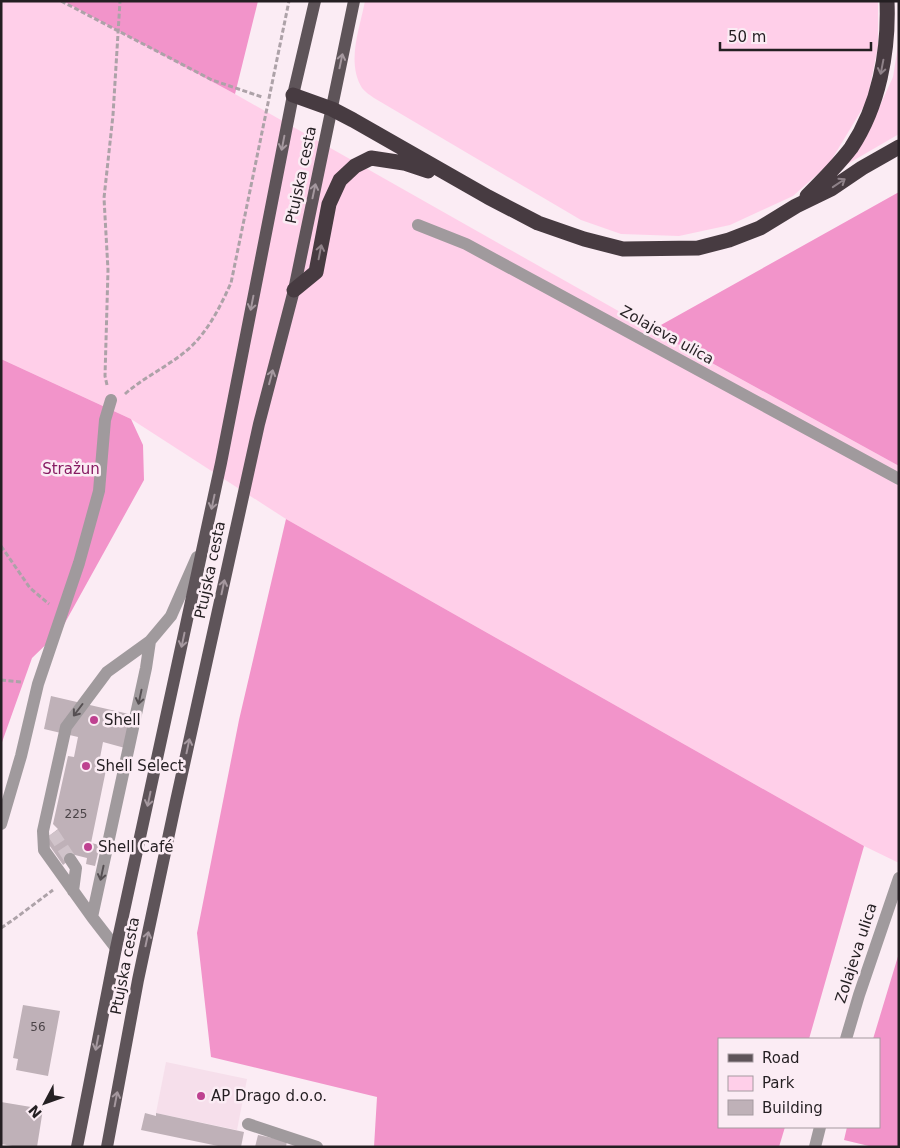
<svg xmlns="http://www.w3.org/2000/svg" width="900" height="1148" viewBox="0 0 900 1148" font-family="'DejaVu Sans',sans-serif">
  <rect width="100%" height="100%" fill="#fbecf4"/>
  <!-- built -->
  <path fill="#f6dfeb" d="M166 1062 247 1079 237 1130 156 1113Z"/>
  <!-- green -->
  <path fill="#ffcfe9" d="M1 1H63L235 94 652 330 899 466V863L864 846 286 519 131 419 1 359Z
    M365 1H878V47L867 101 829 164 793 196 730 225 679 236 621 234 581 220 374 98C370 95 365 92 362 88 346 62 360 28 365 1Z
    M899 39V134L844 166 871 125 893 77Z"/>
  <!-- forest -->
  <path fill="#f294ca" d="M63 1H258L235 94Z
    M899 192V466L652 330Z
    M1 359 131 419 143 445 144 480 61 630 32 658 1 745Z
    M286 519 864 846 809 1039H719V1127H785L779 1147H374L377 1097 211 1057 197 933 239 720Z
    M899 953V1147H873L844 1140 847 1127H879V1039H873Z"/>
  <!-- building -->
  <path fill="#bfb1b8" d="M51 696 133 715 125 748 103 742 99 763 107 765 91 843 100 845 95 866 86 864 87 858 75 855 63 865 45 839 58 829 53 824 68 756 74 757 78 737 44 729Z
    M23 1005 60 1011 48 1076 16 1070 18 1059 13 1058Z
    M1 1102 43 1109 37 1147H18L1 1144Z
    M145 1113 156 1116V1113L244 1132 241 1147H223L141 1130Z
    M258 1135 287 1141 286 1147H255Z"/>
  <g fill="none" stroke-linecap="round" stroke-linejoin="round">
    <!-- minor-tunnel -->
    <path stroke="#d0c3ca" stroke-width="12" stroke-dasharray="12 6" stroke-linecap="butt" d="M53 833 70 859"/>
    <!-- path -->
    <path stroke="#ada2a8" stroke-width="3" stroke-dasharray="5 2.5" stroke-linecap="butt" d="M61 1 212 80 262 97
      M107 385 105 376 108 270 104 198 113 115 120 1
      M125 394C144 377 167 367 186 351 207 334 220 307 231 283L289 1
      M1 546 30 588 49 604
      M1 680 22 682
      M1 928 13 920 53 890"/>
    <!-- minor -->
    <path stroke="#a09a9d" stroke-width="12" d="M418 225 466 244 899 479
      M1 824 21 756 38 684 79 563 99 491 105 420 111 400
      M70 859 76 868 73 891
      M92 917 44 850 43 831 66 727 107 672 150 641
      M116 948 92 917 146 668 150 641 171 616 197 557
      M846 1039 859 995 899 878
      M248 1124 317 1147
      M815 1147 820 1127"/>
    <!-- major -->
    <path stroke="#5e5459" stroke-width="12" d="M77 1147 116 948 221 463 293 95 315 1
      M107 1147 138 980 176 801 259 424 294 290 354 1"/>
    <!-- highway -->
    <path stroke="#473b41" stroke-width="15" d="M293 95 332 109 353 120 488 197 538 223 584 239 623 249 698 248 729 240 760 228 796 206 831 189 862 168 899 147
      M807 196C822 181 838 165 851 148 879 106 889 51 887 1
      M294 290 316 272 329 204 340 180 355 166 371 158 404 163 428 171"/>
  </g>
  <!-- one-way arrows -->
  <defs><path id="oneway-shaft" d="M-6 0H5M1.5-3L5.5 0L1.5 3" fill="none" stroke-width="1.6" stroke-linecap="round" stroke-linejoin="round" transform="scale(1.25)"/></defs>
  <g stroke="#a5989f">
    <use href="#oneway-shaft" transform="translate(341 61) rotate(-78)"/>
    <use href="#oneway-shaft" transform="translate(283 143) rotate(101)"/>
    <use href="#oneway-shaft" transform="translate(314 191) rotate(-78)"/>
    <use href="#oneway-shaft" transform="translate(252 303) rotate(101)"/>
    <use href="#oneway-shaft" transform="translate(271 377) rotate(-75)"/>
    <use href="#oneway-shaft" transform="translate(213 502) rotate(102)"/>
    <use href="#oneway-shaft" transform="translate(223 587) rotate(-78)"/>
    <use href="#oneway-shaft" transform="translate(183 640) rotate(102)"/>
    <use href="#oneway-shaft" transform="translate(188 746) rotate(-78)"/>
    <use href="#oneway-shaft" transform="translate(149 799) rotate(102)"/>
    <use href="#oneway-shaft" transform="translate(147 939) rotate(-78)"/>
    <use href="#oneway-shaft" transform="translate(97 1043) rotate(101)"/>
    <use href="#oneway-shaft" transform="translate(116 1099) rotate(-79)"/>
  </g>
  <g stroke="#8f8289">
    <use href="#oneway-shaft" transform="translate(882 67) rotate(101)"/>
    <use href="#oneway-shaft" transform="translate(839 183) rotate(-34)"/>
    <use href="#oneway-shaft" transform="translate(320 252) rotate(-79)"/>
  </g>
  <g stroke="#565053">
    <use href="#oneway-shaft" transform="translate(140 697) rotate(102)"/>
    <use href="#oneway-shaft" transform="translate(78 710) rotate(127)"/>
    <use href="#oneway-shaft" transform="translate(102 873) rotate(102)"/>
  </g>
  <!-- markers -->
  <g fill="#be4190" stroke="#fbecf4" stroke-width="2">
    <circle cx="94" cy="720" r="5"/>
    <circle cx="86" cy="766" r="5"/>
    <circle cx="88" cy="847" r="5"/>
    <circle cx="201" cy="1096" r="5"/>
  </g>
  <g text-anchor="middle" dominant-baseline="central" stroke-width="5" stroke-linejoin="round" paint-order="stroke">
    <!-- number labels -->
    <g font-size="12" fill="#4b4448">
      <text x="76" y="814">225</text>
      <text x="38" y="1027">56</text>
    </g>
    <!-- street labels -->
    <g font-size="15" fill="#241f22" stroke="#fbecf4">
      <text transform="translate(301 175) rotate(-78)">Ptujska cesta</text>
      <text transform="translate(667 335) rotate(29)">Zolajeva ulica</text>
      <text transform="translate(210 570) rotate(-78)">Ptujska cesta</text>
      <text transform="translate(856 953) rotate(-72)">Zolajeva ulica</text>
      <text transform="translate(125 966) rotate(-79)">Ptujska cesta</text>
    </g>
    <!-- park labels -->
    <g font-size="15" fill="#871b63" stroke="#fbecf4">
      <text x="71" y="469">Stražun</text>
    </g>
    <!-- poi labels -->
    <g font-size="15" fill="#241f22" stroke="#fbecf4" text-anchor="start">
      <text x="104" y="720">Shell</text>
      <text x="96" y="766">Shell Select</text>
      <text x="98" y="847">Shell Café</text>
      <text x="211" y="1096">AP Drago d.o.o.</text>
    </g>
  </g>
  <!-- border -->
  <rect width="900" height="1148" fill="none" stroke="#241f22" stroke-width="5"/>
  <!-- legend -->
  <rect x="718" y="1038" width="162" height="90" fill="#fbecf4" stroke="#a59aa0"/>
  <rect x="728" y="1054" width="25" height="8" fill="#5e5459" stroke="#a59aa0"/>
  <text x="762" y="1063" font-size="15" fill="#241f22">Road</text>
  <rect x="728" y="1076" width="25" height="15" fill="#ffcfe9" stroke="#a59aa0"/>
  <text x="762" y="1088" font-size="15" fill="#241f22">Park</text>
  <rect x="728" y="1100" width="25" height="15" fill="#bfb1b8" stroke="#a59aa0"/>
  <text x="762" y="1113" font-size="15" fill="#241f22">Building</text>
  <!-- north arrow -->
  <g transform="translate(45 1103) rotate(229)" stroke="#fbecf4" stroke-width="4" paint-order="stroke">
  <path d="M0-4L9 19L0 12L-9 19Z" fill="#241f22"/>
  <text y="-8" font-size="14" font-weight="bold" text-anchor="middle" fill="#241f22">N</text>
  </g>
  <!-- scale -->
  <path d="M720 42v8h151v-8" fill="none" stroke="#241f22" stroke-width="2.5"/>
  <text x="728" y="42" font-size="15" fill="#241f22" stroke="#fbecf4" stroke-width="4" paint-order="stroke">50 m</text>
</svg>
